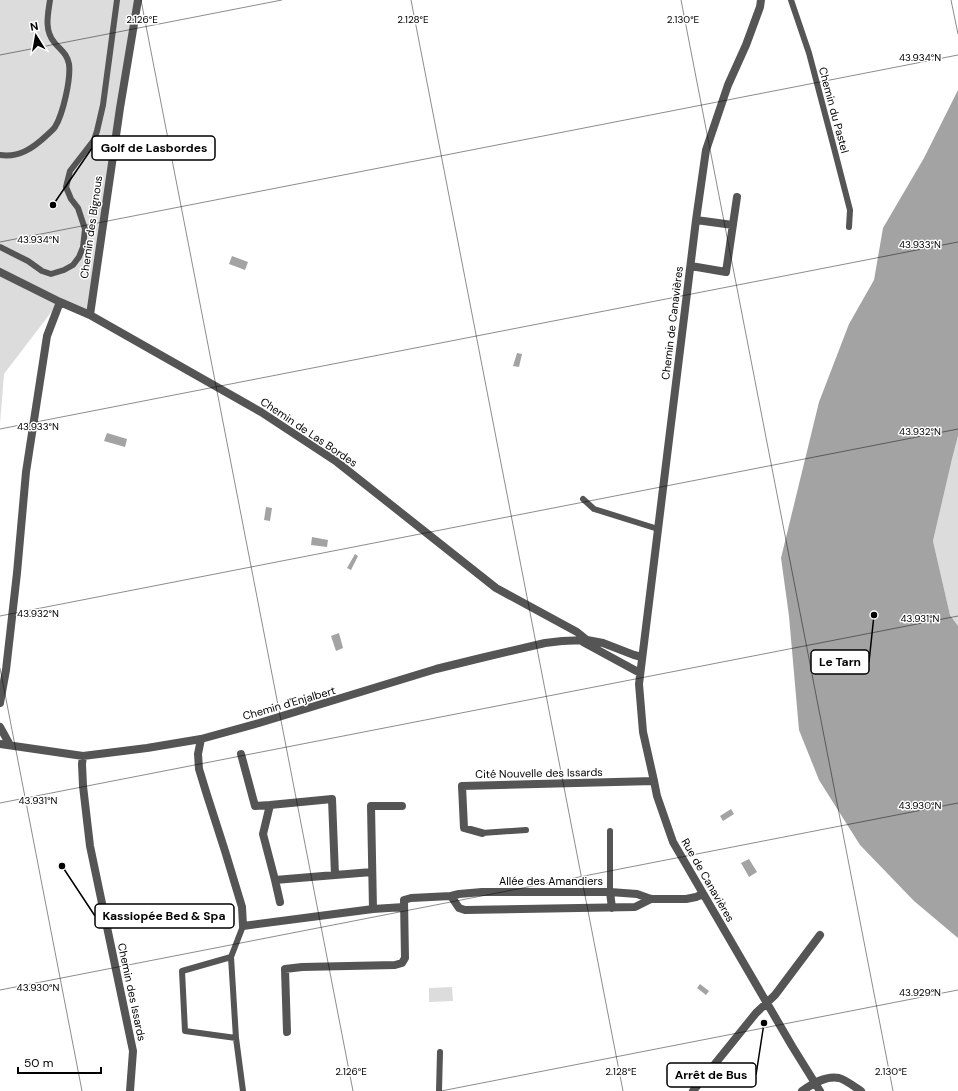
<svg xmlns="http://www.w3.org/2000/svg" width="958" height="1091" viewBox="0 0 958 1091" font-family="'DM Sans',sans-serif">
  <rect width="100%" height="100%" fill="#fff"/>
  <!-- green -->
  <path fill="#dcdcdc" d="M0 0H138L90 315 59 302 4 374 0 424Z
    M958 436V626L950 615 933 541 952 459Z
    M452 987 453 1001 429 1002V988Z"/>
  <!-- water -->
  <path fill="#a3a3a3" d="M958 90V436L952 459 933 541 950 615 958 626V938L914 901 860 845 819 780 799 730 789 616 781 558 819 402 849 324 874 280 883 228 924 158Z
    M232 256 248 262 245 270 229 264Z
    M517 353 522 354 519 367 513 366Z
    M107 433 127 439 125 447 104 441Z
    M266 507 272 508 270 521 264 520Z
    M312 537 328 540 327 547 311 545Z
    M355 554 358 556 351 570 347 568Z
    M339 633 343 648 336 651 331 636Z
    M731 809 734 814 723 821 720 816Z
    M749 859 757 872 749 877 741 863Z
    M700 984 709 991 706 995 697 988Z"/>
  <g fill="none" stroke-linecap="round" stroke-linejoin="round">
    <!-- service -->
    <path stroke="#555" stroke-width="6" d="M791 0 809 53 834 148 850 210 849 227
      M0 155C19 158 33 148 46 136 49 133 53 130 55 127 63 114 71 79 69 64 67 53 60 50 54 42 44 30 48 14 50 0
      M0 247 28 261 42 271 51 274 64 270 73 265 79 257 83 247 85 229 78 208 71 199 66 187 70 171 94 140 97 131 103 105 117 0
      M583 499 594 509 658 529
      M610 831V892
      M482 833 526 830
      M231 957 182 971 185 1031 236 1038
      M243 1091 236 1038 231 957 243 926
      M439 1091 440 1052"/>
    <!-- minor -->
    <path stroke="#555" stroke-width="8" d="M761 0 760 7 746 45 728 85 706 150 696 220 639 684 643 732 654 781 657 796 673 842 792 1046 820 1091
      M696 220 733 225
      M691 266 726 272 737 197
      M0 272 60 302 90 315 261 412 337 462 496 588 577 632 587 640
      M90 315 120 108 138 0
      M583 642 640 673
      M0 703 6 670 17 573 26 472 47 336 60 302
      M0 727 10 745
      M201 739 198 754 199 769 207 795 225 851 242 907 243 926 373 909 404 907
      M0 744 83 756 147 748 201 739 259 723 436 669 485 657 545 643 562 641 587 640 603 643 634 655 642 657
      M241 754 255 806 270 805
      M83 756 82 764 83 786 90 846 133 1051 130 1091
      M482 833 464 828 462 786 654 781
      M335 875 332 799 270 805 263 834 275 880 335 875 372 872
      M275 880 280 902
      M610 892 612 908
      M451 896 459 908 465 910 635 907 651 899
      M373 909 371 806H402
      M287 1032 285 969 302 967 395 965 402 963 405 958 404 900 411 898 451 896 459 894 482 892H610L637 894 651 899H686L696 897 703 894
      M693 1091 756 1013 775 995 820 935
      M802 1091C812 1084 826 1075 839 1078 846 1080 855 1087 861 1091"/>
  </g>
  <!-- ticks -->
  <path fill="none" stroke="#000" stroke-width="1" stroke-opacity="0.45" d="M141 0 353 1091M411 0 623 1091M681 0 893 1091M951 0 958 34M0 55 282 0M0 242 958 55M0 429 958 242M0 616 958 429M0 668 82 1091M0 803 958 616M0 990 958 803M441 1091 958 990"/>
  <g text-anchor="middle" dominant-baseline="central" stroke-width="3" stroke-linejoin="round" paint-order="stroke">
    <!-- street labels -->
    <g font-size="11" fill="#000" stroke="#fff">
      <text transform="translate(834 110) rotate(75)">Chemin du Pastel</text>
      <text transform="translate(91 227) rotate(-82)">Chemin des Bignous</text>
      <text transform="translate(672 323) rotate(-83)">Chemin de Canavières</text>
      <text transform="translate(309 432) rotate(34)">Chemin de Las Bordes</text>
      <text transform="translate(289 703) rotate(-16)">Chemin d'Enjalbert</text>
      <text transform="translate(539 773) rotate(-1)">Cité Nouvelle des Issards</text>
      <text transform="translate(708 880) rotate(60)">Rue de Canavières</text>
      <text x="551" y="881">Allée des Amandiers</text>
      <text transform="translate(132 992) rotate(78)">Chemin des Issards</text>
    </g>
  </g>
  <g font-size="10" text-anchor="middle" fill="#000" stroke="#fff" stroke-width="3" stroke-linejoin="round" paint-order="stroke">
    <text x="142" y="23">2.126°E</text>
    <text x="413" y="23">2.128°E</text>
    <text x="683" y="23">2.130°E</text>
    <text x="920" y="61">43.934°N</text>
    <text x="38" y="243">43.934°N</text>
    <text x="920" y="248">43.933°N</text>
    <text x="38" y="430">43.933°N</text>
    <text x="920" y="435">43.932°N</text>
    <text x="38" y="617">43.932°N</text>
    <text x="920" y="622">43.931°N</text>
    <text x="38" y="804">43.931°N</text>
    <text x="920" y="809">43.930°N</text>
    <text x="38" y="991">43.930°N</text>
    <text x="920" y="996">43.929°N</text>
    <text x="351" y="1075">2.126°E</text>
    <text x="621" y="1075">2.128°E</text>
    <text x="891" y="1075">2.130°E</text>
  </g>
  <!-- callouts -->
  <path fill="none" stroke="#000" stroke-width="1.5" d="M53 205L92 148M874 615L869 662M62 866L95 916M764 1023L756 1075"/>
  <g fill="#000" stroke="#fff" stroke-width="1.5">
    <circle cx="53" cy="205" r="4"/>
    <circle cx="874" cy="615" r="4"/>
    <circle cx="62" cy="866" r="4"/>
    <circle cx="764" cy="1023" r="4"/>
  </g>
  <g fill="#fff" stroke="#000" stroke-width="1.5">
    <rect x="92" y="136" width="123" height="24" rx="4"/>
    <rect x="811" y="650" width="58" height="24" rx="4"/>
    <rect x="95" y="904" width="139" height="24" rx="4"/>
    <rect x="667" y="1063" width="89" height="24" rx="4"/>
  </g>
  <g font-size="12" text-anchor="middle" font-weight="bold" fill="#000">
    <text x="154" y="152">Golf de Lasbordes</text>
    <text x="840" y="666">Le Tarn</text>
    <text x="164" y="920">Kassiopée Bed &amp; Spa</text>
    <text x="711" y="1079">Arrêt de Bus</text>
  </g>
  <!-- north arrow -->
  <g transform="translate(36 36) rotate(349)" stroke="#ffffff" stroke-width="3" paint-order="stroke">
  <path d="M0-3L7 15L0 10L-7 15Z" fill="#000000"/>
  <text y="-6" font-size="11" font-weight="bold" text-anchor="middle" fill="#000000">N</text>
  </g>
  <!-- scale -->
  <path d="M18 1067v6h83v-6" fill="none" stroke="#000000" stroke-width="2"/>
  <text x="24" y="1067" font-size="12" fill="#000000" stroke="#ffffff" stroke-width="3" paint-order="stroke">50 m</text>
</svg>
